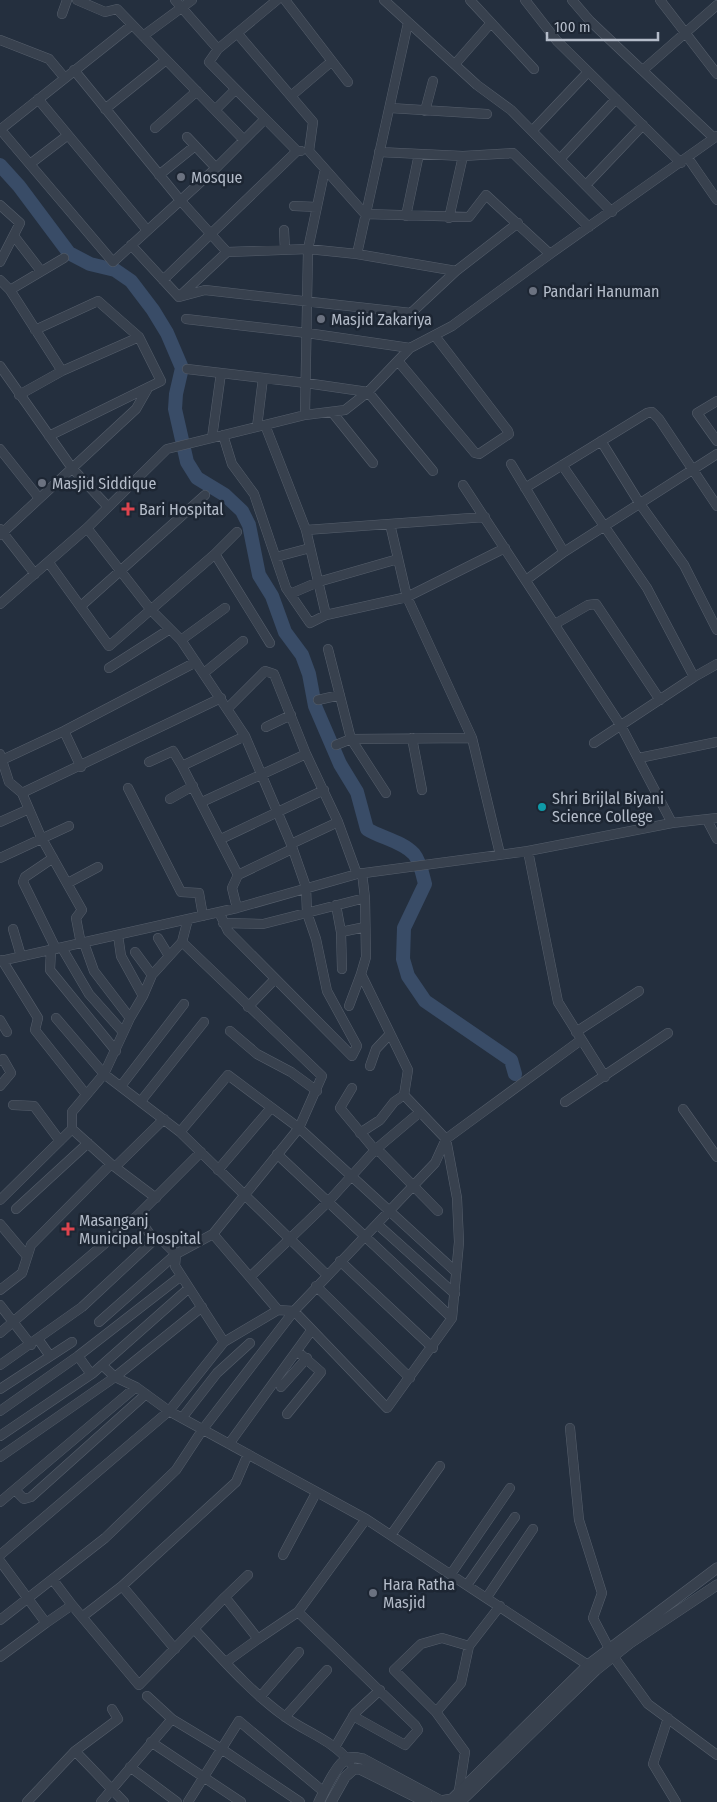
<svg xmlns="http://www.w3.org/2000/svg" width="717" height="1802" viewBox="0 0 717 1802" font-family="'Fira Sans Condensed',sans-serif">
  <rect width="100%" height="100%" fill="#242f3e"/>
  <g fill="none" stroke-linecap="round" stroke-linejoin="round">
    <!-- river -->
    <path stroke="#394c67" stroke-width="14" d="M0 165 19 186 69 253 90 264 115 270 131 281 153 310 167 333 182 368 176 394 175 409 187 462 197 478 225 495 242 511 249 525 259 575 272 596 285 632 302 655 309 674 315 706 340 764 357 792 367 829C381 838 402 841 414 854 420 861 423 876 425 884L404 928 403 959 408 976 425 1001 511 1060 515 1074"/>
    <!-- minor casing -->
    <g stroke="#565f6c" stroke-width="10">
      <path id="minor" d="M77 0 105 12 117 9 244 140
        M175 0 218 49 277 0
        M285 0 348 82
        M384 0 477 85 511 110 612 212
        M470 0 534 69
        M525 0 557 41 681 163
        M572 0 590 21 714 138
        M660 0 717 74
        M62 14 67 0
        M237 33 313 122 309 151 365 214 469 217 486 195 550 254
        M143 36 192 0
        M0 40 49 59 64 77
        M218 49 209 62 297 151H301
        M455 64 491 23
        M74 70 180 200 227 252 308 249 357 254 456 271
        M643 70 717 5
        M291 96 332 61
        M38 99 147 230
        M390 108 487 114
        M105 109 166 60
        M215 110 235 90
        M425 111 433 81
        M155 128 197 91
        M0 129 113 262 216 168 264 120
        M1 129 132 25
        M532 131 588 72
        M187 137 216 168
        M379 152 463 156 513 153 589 227
        M688 158 717 200
        M560 159 616 99
        M30 164 68 135
        M159 175 195 146
        M586 185 643 125
        M0 205 20 223 0 262
        M294 206 317 207
        M406 216 419 154
        M449 218 463 156
        M284 230 285 250
        M14 236 41 271
        M131 245 179 297
        M357 254 408 23
        M0 280 10 290 62 371
        M163 280 297 151
        M10 290 64 258
        M181 295 227 252
        M179 297 205 290 411 313 456 271 518 223
        M186 319 307 333 410 348
        M35 330 98 301 139 337 161 381 49 436
        M398 361 475 453 479 454 509 434 508 431 435 336
        M0 366 72 468 108 507
        M187 369 306 383 368 392 433 471
        M19 395 62 371 139 337
        M717 401 697 413 717 441
        M332 412 373 463
        M305 415 308 249 325 169
        M265 425 306 530 326 615
        M257 427 263 378
        M223 435 232 464 254 494 286 588 310 623 326 615 407 597 505 548
        M212 438 221 373
        M601 441 640 504 684 565 717 630
        M0 449 39 498
        M511 464 564 552
        M562 465 647 588 694 677
        M463 485 621 726 672 823
        M525 488 647 413 652 412 659 419 717 506
        M390 524 407 597 472 738 500 854
        M87 528 151 610 181 640 245 736 291 844 306 887 307 913 316 939 327 991 357 1046 352 1056 228 931 219 912
        M0 529 35 574
        M306 530 485 517
        M0 535 136 409 148 388
        M215 554 270 643
        M276 557 310 548
        M49 563 109 646 215 554 237 532
        M526 580 564 552 717 454
        M290 594 318 582 398 559
        M0 604 87 528 167 449 305 415 345 410 368 392 410 348 452 326 550 254 717 136
        M81 606 205 495
        M555 624 588 605 596 604 660 700
        M181 640 225 608
        M328 649 351 739 386 793
        M109 668 170 629
        M204 673 243 641
        M318 700 340 695
        M228 708 265 671 274 674 306 754 338 822 357 874
        M266 727 291 715
        M64 731 81 767
        M412 738 422 790
        M594 743 694 677 717 664
        M336 745 351 739 472 738
        M0 754 9 782 22 793 41 837 82 910 76 918 81 944
        M639 758 717 742
        M2 760 64 731 196 662
        M149 762 173 751 182 766 238 875 232 888 237 908
        M182 766 245 736
        M128 788 181 892 199 893 203 916
        M22 793 221 698
        M170 799 193 786
        M202 802 306 754
        M707 820 717 839
        M0 822 29 809
        M221 839 324 790
        M291 844 338 822
        M528 851 558 1002 605 1077
        M0 858 69 826
        M53 858 25 877 23 882 56 949
        M238 875 292 849
        M68 883 98 867
        M336 905 341 932 342 969
        M223 923 263 924 365 898
        M13 929 21 956
        M341 932 365 927
        M118 935 121 956 143 996
        M158 938 169 956
        M182 942 322 1076 299 1128 213 1234 278 1310
        M62 948 89 994 122 1031
        M51 950 50 970 116 1051
        M135 952 152 975
        M2 960 38 1018 35 1030 85 1093
        M0 961 237 908 357 874 528 851 672 823 717 818
        M349 1006 361 974
        M248 1007 275 979
        M56 1018 104 1074 180 1132 327 1275
        M130 1018 143 996 152 975 182 942 188 919
        M0 1020 7 1032
        M230 1031 257 1054 291 1072 317 1091
        M576 1032 639 991
        M0 1061 3 1059 11 1073 0 1086
        M370 1066 376 1049 390 1034
        M121 1086 184 1004
        M352 1088 340 1108 375 1150 381 1153 438 1211
        M141 1101 204 1022
        M565 1102 668 1033
        M13 1105 34 1106 60 1141
        M683 1109 717 1157
        M72 1129 111 1164 156 1198
        M180 1132 228 1075 299 1128 456 1272
        M360 1133 380 1120 394 1102 404 1095
        M277 1154 452 1318
        M115 1167 164 1119
        M218 1170 271 1108
        M0 1200 72 1129V1112L104 1074 130 1018 94 971 84 943
        M16 1209 88 1143
        M137 1216 154 1240 161 1239 176 1254 175 1266 224 1342
        M0 1224 26 1255
        M377 1224 455 1294
        M340 1261 433 1348
        M250 1277 328 1202 375 1150 420 1112
        M316 1286 410 1378
        M0 1290 22 1273 31 1245 111 1164
        M0 1305 31 1345
        M99 1322 176 1254 213 1234
        M0 1333 137 1216 201 1152
        M38 1339 50 1356
        M78 1356 91 1374
        M0 1365 82 1307 154 1240
        M102 1365 115 1377 136 1387 169 1411 366 1519 594 1669
        M281 1387 307 1358
        M0 1389 72 1342
        M0 1411 78 1356 181 1276
        M287 1414 321 1372 297 1351
        M182 1418 217 1373 250 1343
        M570 1428 579 1520 602 1593 593 1618 613 1656 648 1704 717 1755
        M0 1436 93 1373 189 1288
        M229 1444 311 1331
        M0 1457 115 1377 202 1307
        M15 1490 24 1499 31 1497 146 1394
        M0 1502 136 1387
        M391 1535 440 1466
        M0 1555 169 1411 224 1342 278 1310 294 1311 387 1408 452 1318 459 1242 457 1198 446 1139 404 1095 408 1070 361 974 366 957 365 898 362 873
        M283 1555 316 1493
        M0 1561 46 1623 0 1657
        M451 1574 510 1488
        M53 1580 72 1605
        M467 1585 515 1517
        M122 1586 175 1649
        M487 1597 533 1529
        M82 1617 122 1586 236 1482 248 1454
        M0 1620 105 1538 176 1470 203 1429 294 1311 435 1163 446 1139 581 1040
        M46 1623 72 1605 139 1685 225 1597
        M195 1630C223 1660 251 1692 284 1716 305 1732 335 1741 350 1763
        M258 1639 298 1612
        M226 1662 258 1639 225 1597 248 1575
        M147 1696 172 1719
        M260 1697 299 1652
        M436 1712 461 1683 469 1646
        M353 1716 405 1745 418 1730 415 1725 298 1612 366 1519
        M285 1717 327 1670
        M668 1718 653 1764 676 1802
        M151 1742 241 1802
        M335 1747 355 1713 380 1690
        M75 1751 124 1802
        M130 1767 177 1802
        M458 1797 465 1752 436 1712 394 1670 421 1644 442 1638 469 1646 500 1606
        M27 1802 75 1751 118 1719 112 1709
        M101 1802 172 1719 220 1748 300 1802
        M188 1802 239 1721 324 1792"/>
    </g>
    <!-- tertiary casing -->
    <g stroke="#565f6c" stroke-width="11">
      <path id="tertiary" d="M319 1802C324 1792 337 1763 347 1759 352 1756 358 1758 363 1759L441 1801 452 1799 588 1665 717 1568
        M331 1802 345 1777 354 1769H360L426 1802
        M460 1802 596 1670 630 1643 717 1585"/>
    </g>
    <!-- minor -->
    <use href="#minor" stroke="#38414e" stroke-width="9"/>
    <!-- tertiary -->
    <use href="#tertiary" stroke="#38414e" stroke-width="10"/>
  </g>
  <!-- markers -->
  <g fill="#6b7280" stroke="#1d2633" stroke-width="2">
    <circle cx="181" cy="177" r="5"/>
    <circle cx="533" cy="291" r="5"/>
    <circle cx="321" cy="319" r="5"/>
    <circle cx="42" cy="483" r="5"/>
    <circle cx="373" cy="1593" r="5"/>
  </g>
  <g fill="#e0444e" stroke="#1d2633" stroke-width="2">
    <path d="M125.5 501.5h5v5h5v5h-5v5h-5v-5h-5v-5h5z"/>
    <path d="M65.5 1221.5h5v5h5v5h-5v5h-5v-5h-5v-5h5z"/>
  </g>
  <circle fill="#0f9aa8" stroke="#1d2633" stroke-width="2" cx="542" cy="807" r="5"/>
  <g text-anchor="middle" dominant-baseline="central" stroke-width="5" stroke-linejoin="round" paint-order="stroke">
    <!-- poi labels -->
    <g font-size="16" fill="#b4bcc9" stroke="#1d2633" text-anchor="start">
      <text x="191" y="177">Mosque</text>
      <text x="543" y="291">Pandari Hanuman</text>
      <text x="331" y="319">Masjid Zakariya</text>
      <text x="52" y="483">Masjid Siddique</text>
      <text x="139" y="509">Bari Hospital</text>
      <text x="552" y="798">Shri Brijlal Biyani<tspan x="552" dy="18">Science College</tspan></text>
      <text x="79" y="1220">Masanganj<tspan x="79" dy="18">Municipal Hospital</tspan></text>
      <text x="383" y="1584">Hara Ratha<tspan x="383" dy="18">Masjid</tspan></text>
    </g>
  </g>
  <!-- scale -->
  <path d="M547 32v8h111v-8" fill="none" stroke="#b4bcc9" stroke-width="2.5"/>
  <text x="554" y="32" font-size="15" fill="#b4bcc9" stroke="#1d2633" stroke-width="4" paint-order="stroke">100 m</text>
</svg>
